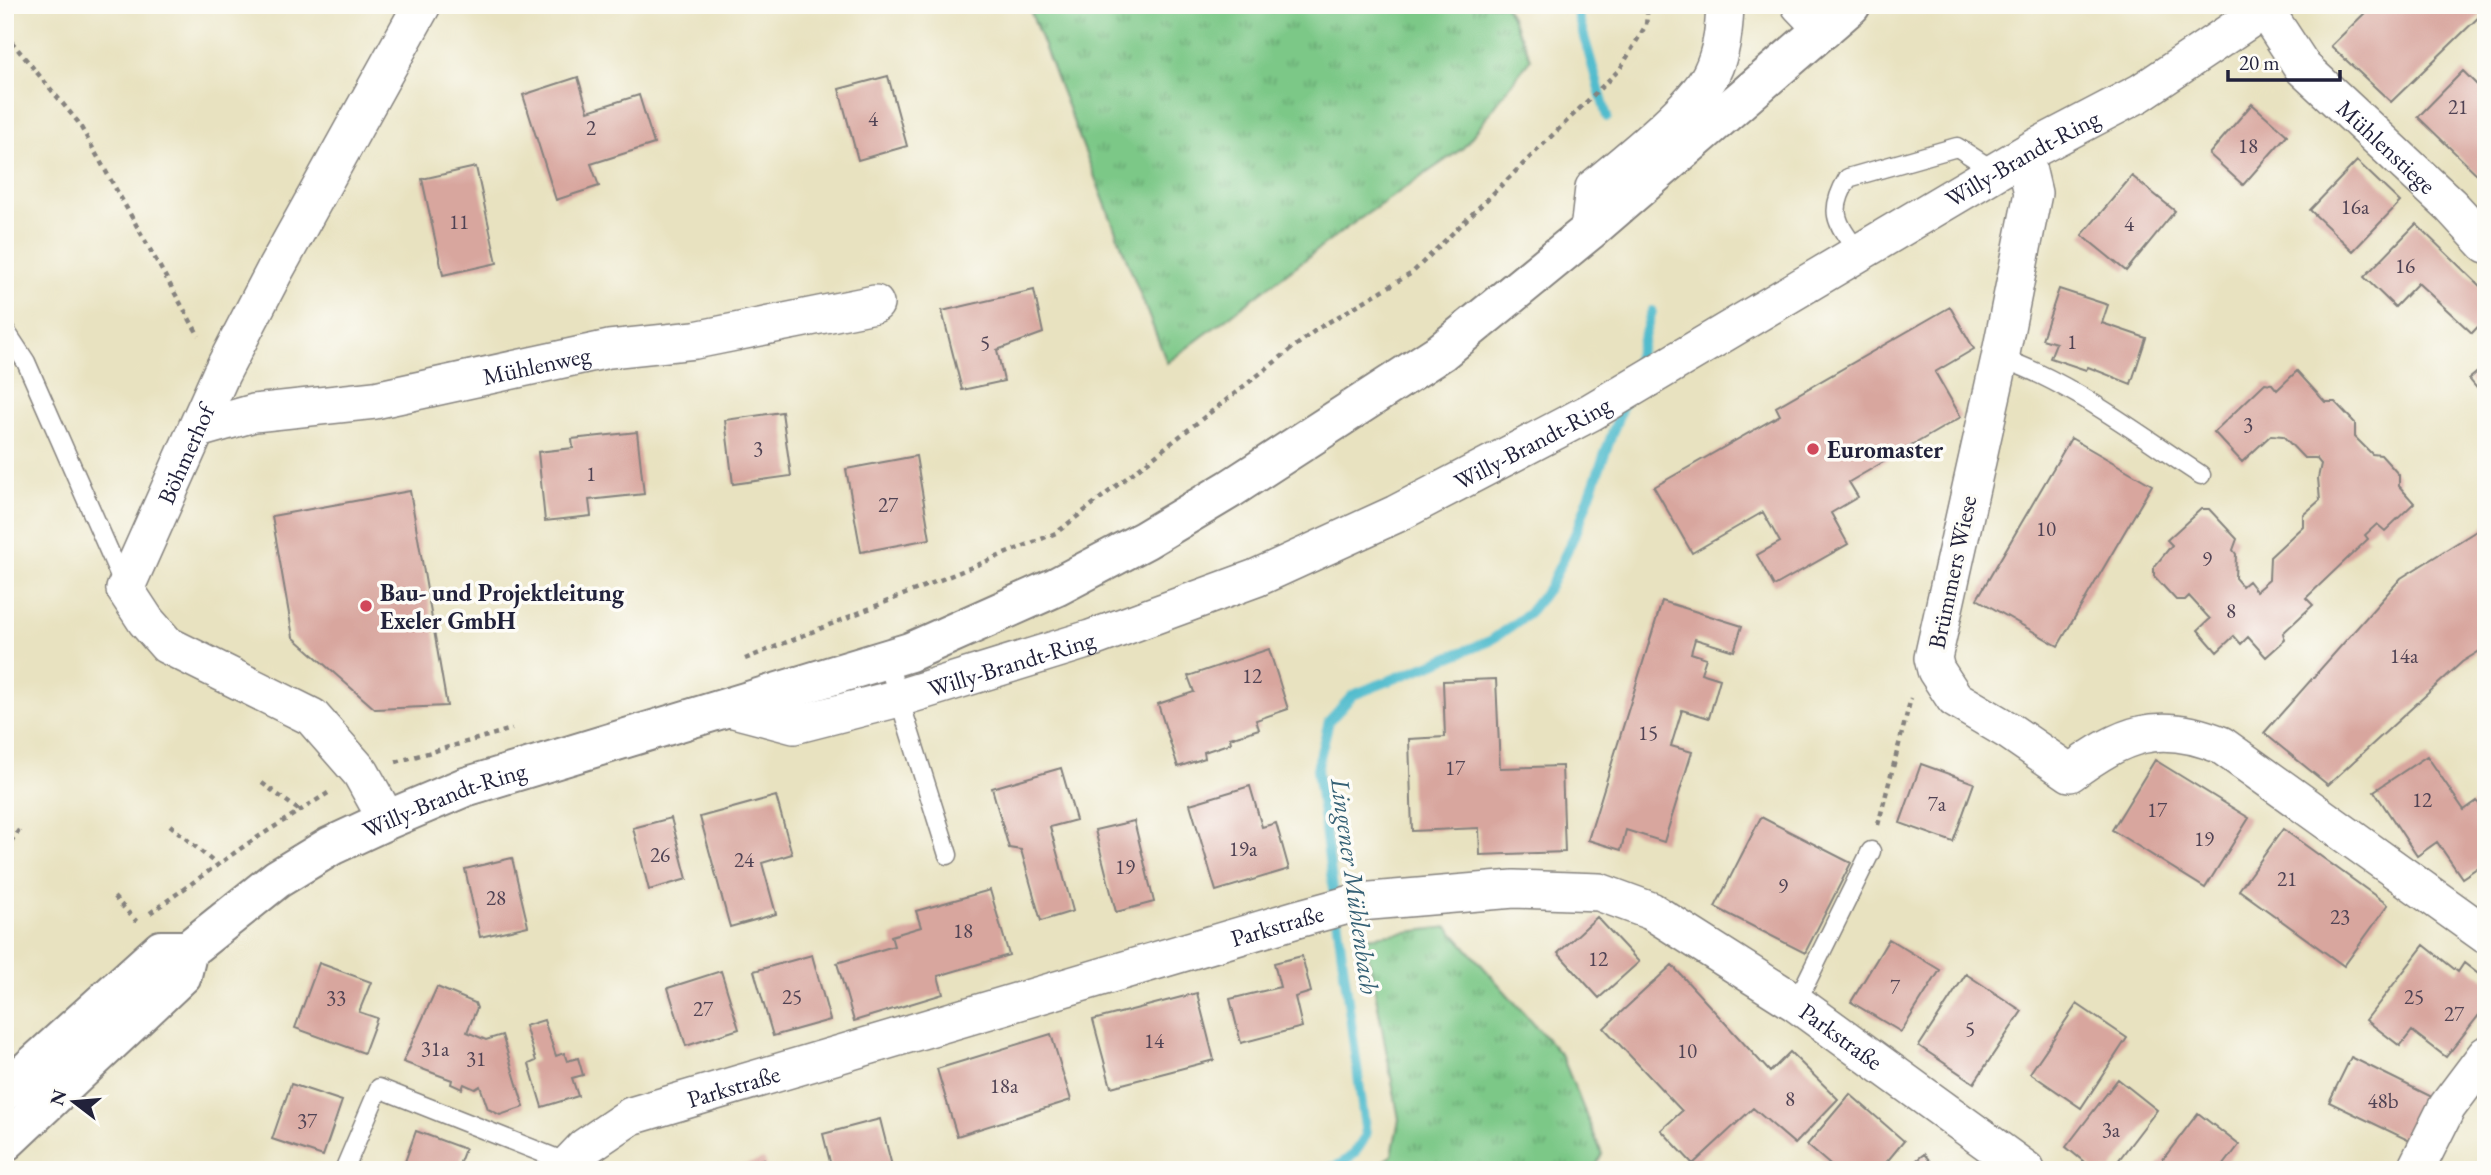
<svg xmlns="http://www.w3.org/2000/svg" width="2491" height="1175" viewBox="0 0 2491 1175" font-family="'EB Garamond',serif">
  <defs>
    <pattern id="grass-tufts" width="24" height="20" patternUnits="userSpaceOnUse" patternTransform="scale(1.75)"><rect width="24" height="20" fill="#7cc887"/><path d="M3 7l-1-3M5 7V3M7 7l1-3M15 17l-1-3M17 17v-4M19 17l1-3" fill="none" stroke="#65a270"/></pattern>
  </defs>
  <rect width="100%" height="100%" fill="#fdfcf7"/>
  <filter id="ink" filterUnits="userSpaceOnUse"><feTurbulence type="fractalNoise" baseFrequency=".0143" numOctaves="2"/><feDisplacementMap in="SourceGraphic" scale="14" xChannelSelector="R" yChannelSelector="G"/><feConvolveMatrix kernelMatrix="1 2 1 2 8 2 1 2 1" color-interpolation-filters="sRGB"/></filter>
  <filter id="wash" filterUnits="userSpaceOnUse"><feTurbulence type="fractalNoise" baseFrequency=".00686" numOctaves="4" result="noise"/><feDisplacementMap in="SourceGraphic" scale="28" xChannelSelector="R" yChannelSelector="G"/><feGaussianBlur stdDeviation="1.57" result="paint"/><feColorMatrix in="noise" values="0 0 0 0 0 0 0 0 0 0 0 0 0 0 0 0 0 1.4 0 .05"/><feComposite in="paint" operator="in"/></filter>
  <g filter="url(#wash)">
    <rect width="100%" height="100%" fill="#e8e2c0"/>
    <!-- grass -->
    <path fill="url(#grass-tufts)" stroke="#4f7561" stroke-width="2" d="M1028 5H1505L1531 58 1463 148 1348 227 1167 363Z
      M1448 927 1562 1056 1602 1154 1594 1170H1370L1392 1155 1399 1119 1365 937Z"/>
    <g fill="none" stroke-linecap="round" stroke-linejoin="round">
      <!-- stream -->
      <path stroke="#51bccd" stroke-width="10" d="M1575 5 1607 117
        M1632 375 1652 311
        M1320 1170C1343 1167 1356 1155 1366 1135L1317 769 1329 721 1353 695 1490 641 1528 614 1550 586 1577 530 1623 404"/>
    </g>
    <g id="blocks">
      <!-- building -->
      <path fill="#d8a69e" d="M2373 5H2486V10L2391 102 2331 46Z
        M2463 71 2486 94V183L2418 117Z
        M888 76 907 146 858 160 839 89Z
        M578 77 588 111 639 95 654 144 591 164 599 186 556 200 523 95Z
        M2252 104 2287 135 2243 185 2209 154Z
        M2357 161 2400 202 2353 251 2310 210Z
        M476 167 497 263 443 275 422 179Z
        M2132 176 2175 211 2126 271 2082 235Z
        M2416 224 2486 292V318L2472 333 2418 283 2395 307 2364 277Z
        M2059 289 2108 305 2102 323 2146 338 2131 384 2088 367 2086 370 2050 358 2056 343 2042 339Z
        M1034 290 1043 333 997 350 1004 381 962 390 942 311Z
        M1950 307 1974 349 1935 372 1961 417 1849 482 1858 497 1831 513 1848 544 1774 586 1757 555 1780 542 1763 512 1692 553 1654 487 1780 415 1776 407Z
        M2486 365V399L2469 379Z
        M2297 371 2325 402H2335L2355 423V437L2372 454 2381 455 2399 475V486L2414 503 2385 531 2377 524 2365 535 2368 539 2306 598 2313 605 2283 633 2285 640 2266 657 2248 637 2241 644 2234 636 2217 652 2198 630 2210 619 2189 596 2185 600H2176L2154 576V567L2172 545 2167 540 2201 509H2209L2237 539 2233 550 2236 554 2235 578 2242 586 2248 581 2256 591 2269 580 2270 557 2303 526V515L2320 500 2318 478 2321 464 2316 458H2304L2283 436 2271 435 2242 462 2214 432 2265 383 2272 384 2277 390Z
        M782 412 791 476 733 484 725 420Z
        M637 432 644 494 589 500 591 516 545 521 538 452 573 448 572 439Z
        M2071 438 2152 485 2058 646 1977 599Z
        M916 456 930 539 861 552 846 469Z
        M410 491 447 706 375 709 293 637 272 516Z
        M2486 525V647L2462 662 2328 785 2264 733 2401 578Z
        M1662 601 1742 626 1734 651 1695 639 1691 653 1706 658 1701 673 1720 679 1709 718 1682 710 1671 746 1692 752 1664 842 1626 830 1621 850 1588 840Z
        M1269 649 1288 709 1256 720 1259 729 1230 738 1231 743 1204 752 1205 758 1178 767 1158 704 1194 692 1188 676Z
        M1496 679 1500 768 1562 766 1565 852 1480 855 1479 828 1412 831 1409 739 1445 737 1443 681Z
        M2427 756 2464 810 2477 801 2486 815V862L2462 878 2437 842 2417 856 2374 791Z
        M2155 760 2249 818 2205 888 2112 830Z
        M1921 764 1974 783 1953 842 1900 823Z
        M1061 768 1076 820 1050 827 1073 911 1041 921 1021 850 1009 848 992 788Z
        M1250 786 1262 827 1276 823 1289 869 1216 891 1190 804Z
        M776 796 792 854 762 863 776 914 730 927 700 817Z
        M1761 817 1851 863 1805 953 1715 907Z
        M671 818 687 879 649 890 633 828Z
        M1134 821 1154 902 1116 912 1095 830Z
        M2283 829 2388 905 2344 966 2239 890Z
        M512 858 528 926 480 937 465 869Z
        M990 890 1009 955 938 976 943 994 854 1021 837 963 894 946 891 936 921 927 916 911Z
        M1597 917 1639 962 1599 998 1558 953Z
        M1889 939 1940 970 1901 1032 1851 1002Z
        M2424 945 2458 972 2464 963 2486 980V1006L2446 1057 2412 1031 2400 1046 2366 1020Z
        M812 955 830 1020 773 1036 754 971Z
        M1302 956 1311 992 1295 997 1302 1027 1241 1043 1230 999 1280 987 1274 963Z
        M319 963 371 982 359 1012 377 1018 364 1053 295 1028Z
        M1672 965 1770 1072 1790 1052 1838 1099 1795 1144 1753 1108 1693 1164 1661 1130 1682 1111 1604 1028Z
        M721 971 739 1029 686 1046 668 988Z
        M1966 974 2022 1011 1974 1083 1919 1046Z
        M437 987 475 1003 477 1008 467 1032 486 1040 502 1035 524 1107 500 1115 488 1109 480 1086 475 1089 464 1084 462 1089 451 1084 452 1080 403 1062Z
        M1197 993 1214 1060 1111 1087 1093 1020Z
        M2077 1004 2127 1038 2081 1108 2030 1073Z
        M544 1020 556 1056 564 1053 567 1061 578 1058 583 1075 572 1078 578 1096 542 1107 529 1064 536 1061 525 1026Z
        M1051 1034 1071 1100 957 1136 937 1069Z
        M2351 1057 2436 1099 2414 1143 2329 1102Z
        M2118 1079 2157 1110 2111 1170H2094L2066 1147Z
        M291 1084 342 1101 323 1156 272 1139Z
        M1850 1094 1904 1141 1880 1170H1836L1807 1145Z
        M2198 1113 2239 1145 2220 1170H2155Z
        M880 1119 893 1170H832L823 1134Z
        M416 1131 465 1149 457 1170H402Z
        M1924 1154 1938 1170H1905Z
        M764 1159 767 1170H731L730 1169Z"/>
    </g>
  </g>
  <g filter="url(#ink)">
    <use href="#blocks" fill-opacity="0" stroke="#85827e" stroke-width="2"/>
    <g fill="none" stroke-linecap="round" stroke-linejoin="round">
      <!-- service casing -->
      <g stroke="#85827e" stroke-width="21">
        <path id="service" d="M1859 253C1837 223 1827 213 1848 178L1957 147 1996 172
          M5 330 26 362 124 585
          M2000 358C2070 381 2139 435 2201 475
          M887 660 948 855
          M1796 1003 1871 851
          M344 1170 379 1088 568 1163"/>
      </g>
      <!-- minor casing -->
      <g stroke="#85827e" stroke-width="40">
        <g id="minor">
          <path d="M1800 5 1824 30"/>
          <path id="s1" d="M2265 10 2303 68 2451 206 2486 244"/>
          <path d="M2024 155 2033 193 2000 358 1933 658 1936 670 1955 699 2009 731 2070 773C2123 734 2158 719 2221 745L2486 935"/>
          <path d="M1589 231 1594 188C1624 163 1695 107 1711 74 1722 52 1724 29 1725 5"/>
          <path id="s2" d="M198 429 254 413 375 400 609 349 695 340 875 304"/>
          <path id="s3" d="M730 708 794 725 899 698 1090 639 1256 578 1396 514 1591 412 2037 147 2140 93 2271 5"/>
          <path id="s4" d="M387 820 361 773 312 717 167 645 146 621 125 589 221 374 274 272 422 5"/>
          <path id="s5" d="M563 1170 585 1147 631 1116 1297 919 1359 902 1514 889 1599 892 1651 911 1796 1003 2026 1170"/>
          <path d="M2419 1170 2417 1167 2447 1107 2486 1055"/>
        </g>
      </g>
      <!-- secondary casing -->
      <g stroke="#85827e" stroke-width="42">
        <g id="secondary">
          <path d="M5 1091 161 950H188"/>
          <path id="s6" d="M5 1142 182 975 188 950 277 879 331 846 387 820 465 787 910 652 1056 587 1145 540 1230 489 1441 352 1589 231 1851 5"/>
        </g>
      </g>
      <!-- path -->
      <path stroke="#85827e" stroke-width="4.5" stroke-dasharray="5 5" stroke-linecap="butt" d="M5 34 78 122 199 336
        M745 659 1056 533 1317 329 1412 273 1620 69 1646 25 1648 5
        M396 762 512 729
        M262 783 300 811
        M170 825 217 865
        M1878 825 1911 698
        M5 850 19 830
        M114 897 137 922
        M150 913 247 844 328 793"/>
      <!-- service -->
      <use href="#service" stroke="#fff" stroke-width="18"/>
      <!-- minor -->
      <use href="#minor" stroke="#fff" stroke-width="37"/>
      <!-- secondary -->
      <use href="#secondary" stroke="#fff" stroke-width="38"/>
    </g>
  </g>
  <!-- markers -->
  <g fill="#d1495b" stroke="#fdfcf7" stroke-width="2.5">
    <circle cx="1813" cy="449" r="7"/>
    <circle cx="366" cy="606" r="7"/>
  </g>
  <g text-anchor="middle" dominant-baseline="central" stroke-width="7" stroke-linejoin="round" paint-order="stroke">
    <!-- number labels -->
    <g font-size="21" fill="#504354">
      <text x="2458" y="106">21</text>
      <text x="873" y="118">4</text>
      <text x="591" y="127">2</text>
      <text x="2248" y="145">18</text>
      <text x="2355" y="206">16a</text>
      <text x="459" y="221">11</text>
      <text x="2129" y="223">4</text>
      <text x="2405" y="265">16</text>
      <text x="2072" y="341">1</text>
      <text x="985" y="342">5</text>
      <text x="2248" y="424">3</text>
      <text x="758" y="448">3</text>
      <text x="591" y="473">1</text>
      <text x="888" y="504">27</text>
      <text x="2046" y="528">10</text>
      <text x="2207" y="558">9</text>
      <text x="2231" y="610">8</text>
      <text x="2404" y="655">14a</text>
      <text x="1252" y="675">12</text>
      <text x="1648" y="732">15</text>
      <text x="1455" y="767">17</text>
      <text x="2422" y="799">12</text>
      <text x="1937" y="803">7a</text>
      <text x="2157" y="809">17</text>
      <text x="2204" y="838">19</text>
      <text x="1243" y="848">19a</text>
      <text x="660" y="854">26</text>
      <text x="744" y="859">24</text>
      <text x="1125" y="866">19</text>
      <text x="2287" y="878">21</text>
      <text x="1783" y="885">9</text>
      <text x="496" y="897">28</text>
      <text x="2340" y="916">23</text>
      <text x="963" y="930">18</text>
      <text x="1598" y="958">12</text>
      <text x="1895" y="986">7</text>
      <text x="792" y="996">25</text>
      <text x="2414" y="996">25</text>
      <text x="336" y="997">33</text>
      <text x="703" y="1008">27</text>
      <text x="2454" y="1013">27</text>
      <text x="1970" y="1028">5</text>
      <text x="1154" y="1040">14</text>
      <text x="435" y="1048">31a</text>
      <text x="1687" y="1050">10</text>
      <text x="476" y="1058">31</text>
      <text x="1004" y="1085">18a</text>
      <text x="1790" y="1098">8</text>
      <text x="2383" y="1100">48b</text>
      <text x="307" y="1120">37</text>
      <text x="2111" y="1129">3a</text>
    </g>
    <!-- street labels -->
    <g font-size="24" fill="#22223b" stroke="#fdfcf7">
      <text stroke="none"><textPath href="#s1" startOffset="184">Mühlenstiege</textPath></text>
      <text stroke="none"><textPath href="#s3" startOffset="1426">Willy-Brandt-Ring</textPath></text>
      <text stroke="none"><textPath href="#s2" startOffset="345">Mühlenweg</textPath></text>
      <text stroke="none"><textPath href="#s3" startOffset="859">Willy-Brandt-Ring</textPath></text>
      <text stroke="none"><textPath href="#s4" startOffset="508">Böhmerhof</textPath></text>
      <text transform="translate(1952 572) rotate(-78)">Brümmers Wiese</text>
      <text stroke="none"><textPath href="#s3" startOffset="292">Willy-Brandt-Ring</textPath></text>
      <text stroke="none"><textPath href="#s6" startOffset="569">Willy-Brandt-Ring</textPath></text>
      <text stroke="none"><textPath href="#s5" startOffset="761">Parkstraße</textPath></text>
      <text stroke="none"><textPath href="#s5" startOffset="1370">Parkstraße</textPath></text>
      <text stroke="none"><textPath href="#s5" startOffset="194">Parkstraße</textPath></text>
    </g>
    <!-- poi labels -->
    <g font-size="24" font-weight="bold" fill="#22223b" stroke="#fdfcf7" text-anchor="start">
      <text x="1827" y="449">Euromaster</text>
      <text x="380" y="592">Bau- und Projektleitung<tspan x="380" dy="28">Exeler GmbH</tspan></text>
    </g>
    <!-- water labels -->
    <g font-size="26" font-style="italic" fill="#356075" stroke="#fdfcf7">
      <text transform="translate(1355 886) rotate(82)">Lingener Mühlenbach</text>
    </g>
  </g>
  <!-- margin -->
  <rect width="2491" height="1175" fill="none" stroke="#fdfcf7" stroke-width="28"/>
  <!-- north arrow -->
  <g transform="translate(74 1102) rotate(286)" stroke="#fdfcf7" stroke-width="5" paint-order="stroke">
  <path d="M0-5L12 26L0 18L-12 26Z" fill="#22223b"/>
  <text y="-10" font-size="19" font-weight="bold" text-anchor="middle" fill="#22223b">N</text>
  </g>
  <!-- scale -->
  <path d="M2228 70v10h112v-10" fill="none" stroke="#22223b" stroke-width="3.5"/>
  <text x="2239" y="70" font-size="21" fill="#22223b" stroke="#fdfcf7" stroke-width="5" paint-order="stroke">20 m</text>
</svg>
